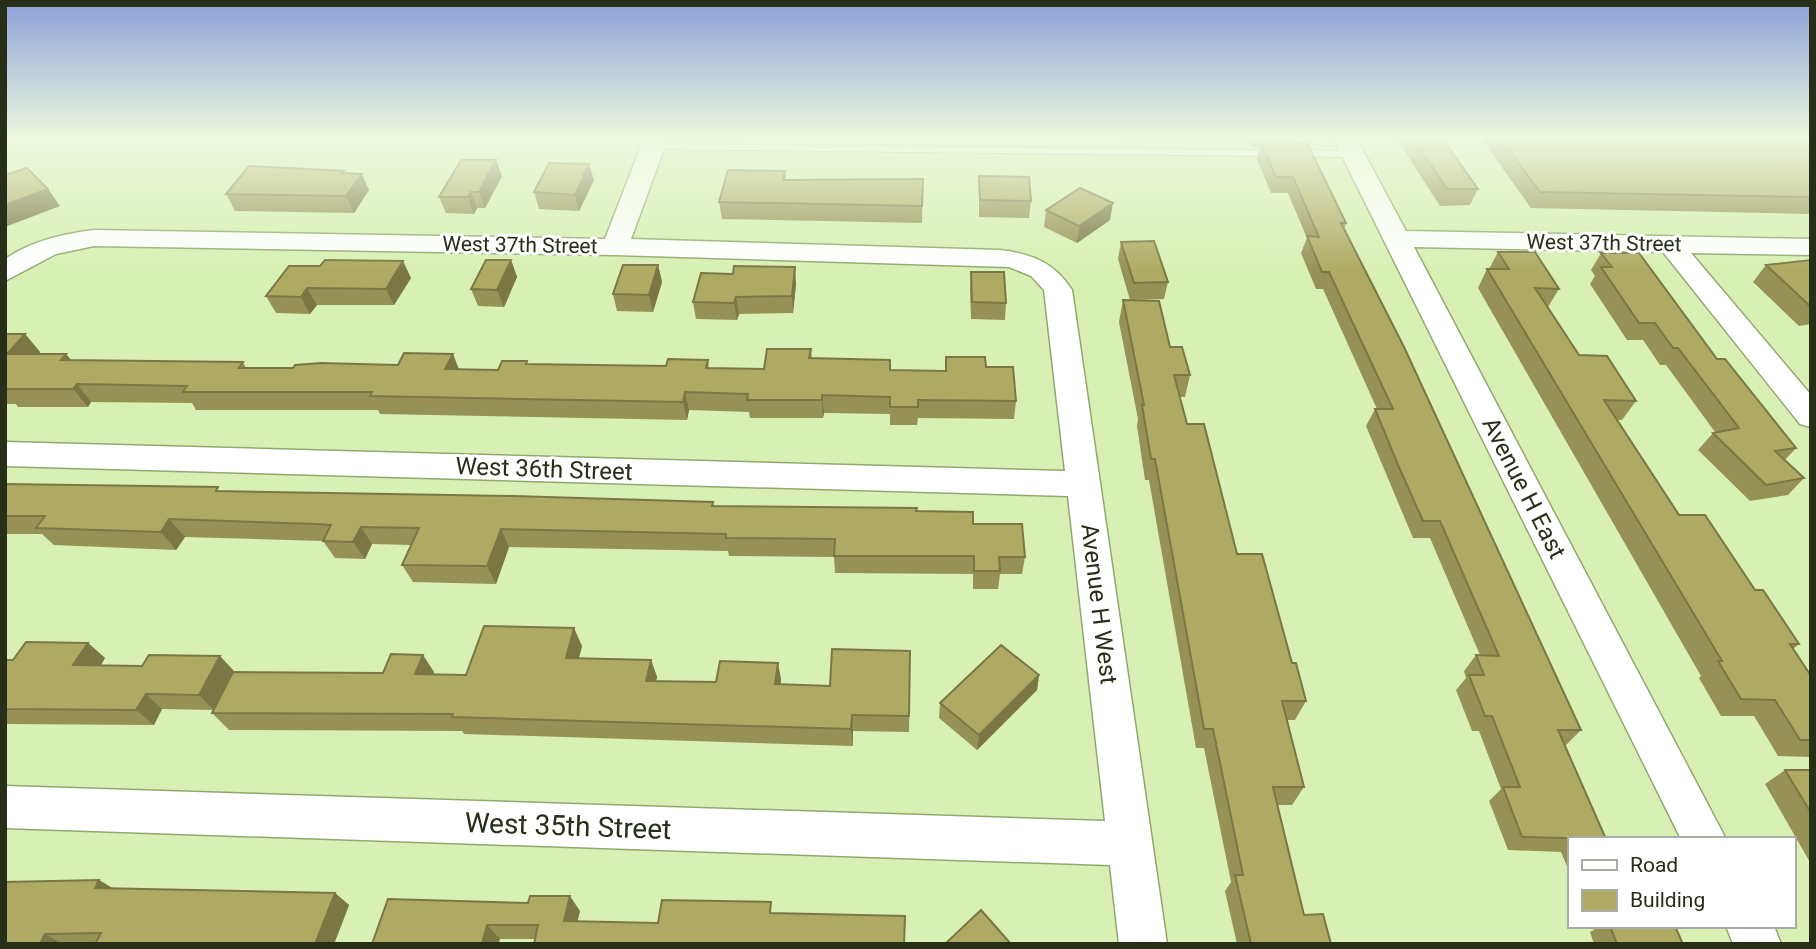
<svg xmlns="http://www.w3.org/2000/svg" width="1816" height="949" viewBox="0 0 1816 949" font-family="Roboto,sans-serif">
  <rect width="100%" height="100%" fill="#d8f0b4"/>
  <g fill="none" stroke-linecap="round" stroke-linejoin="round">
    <!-- service casing -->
    <g stroke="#93a870" stroke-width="2">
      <path id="service" d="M653 144 1353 151 1359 154 1353 157 649 149 647 147Z"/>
    </g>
    <!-- minor casing -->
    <g stroke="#93a870" stroke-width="3">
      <path id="minor" d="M644 138H668L631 239 1000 250C1032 254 1054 262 1072 290L1167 944H1119L1110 865 5 828V786L1105 821 1068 496 5 466V442L1065 471 1044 290 1031 276 1009 267 615 255 94 246 56 254 5 281V259C32 241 62 234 94 230L605 239Z
        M1333 138H1356L1406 231 1811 239V255L1691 253 1811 395V427L1800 424 1663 252 1414 247 1726 839H1681Z
        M1726 926H1774L1781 944H1733Z"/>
    </g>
    <!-- service -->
    <use href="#service" fill="#fff" fill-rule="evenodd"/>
    <!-- minor -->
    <use href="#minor" fill="#fff" fill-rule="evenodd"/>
  </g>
  <!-- wall -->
  <path fill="#969255" d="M1120 138H1300L1299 143 1346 223 1344 229 1581 730 1566 745H1564L1569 839V871L1561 852 1508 850 1489 801 1501 789 1479 731H1472L1456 690 1466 678 1464 671 1476 655H1480L1430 538H1413L1366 426 1375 409H1377L1323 289H1316L1301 253 1307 238 1288 193H1271L1257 159 1260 147H1252L1249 141 1121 140Z
    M1396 138H1442L1478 189 1470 205 1440 206Z
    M1481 138H1811V214L1531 208Z
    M785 171 786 180 923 179 922 223 722 219 719 202Z
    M345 173 369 190 354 213 235 211 226 194Z
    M502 176 485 208H477L474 214 446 213 439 197Z
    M979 176 1031 201 1029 218 979 217Z
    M594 180 579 211 539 209 534 192Z
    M1046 210 1110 220 1077 243 1044 227Z
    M1121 242 1168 282 1164 299 1130 300 1118 259Z
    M1498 252 1559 289 1548 307 1579 355 1636 401 1622 420H1617L1679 515 1755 590 1799 644 1793 649 1811 676V757L1778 756 1754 716H1721L1699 678 1701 676 1478 288 1487 269H1489Z
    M1601 253 1717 359 1796 448 1785 460 1804 478 1788 495 1750 501 1698 450 1713 433 1715 432 1666 365H1660L1643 340H1627L1590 284 1595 276 1591 270Z
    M511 260 517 277 504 307 478 306 471 289Z
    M1811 260V324L1799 326 1753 282 1766 265Z
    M658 265 662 282 653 312 617 311 613 294Z
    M289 266 411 278 394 305H317L310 314 276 313 266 296Z
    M971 272 1006 303 1005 320 971 319 970 289Z
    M796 284 793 313 739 314 737 320 696 319 693 302Z
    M1123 300 1170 347 1190 375 1185 397H1180L1187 424 1237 554 1292 663 1306 701 1295 720H1287L1304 787 1292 805H1277L1304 915 1331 944H1237L1225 891 1231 882 1204 748H1196L1149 480H1145L1137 426 1138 419 1119 322Z
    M5 334H25L40 352 39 354H66L71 360 243 362 246 368 498 370 528 364 666 366 708 360 709 368 764 369 811 349 812 358 890 360V370L945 371 946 357 986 367 1016 401 1014 419 918 418 917 425H890V414L824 413 823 418H750L749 412 689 410 687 420 380 414 378 410H196L192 403 91 402 88 407H18L16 404H5Z
    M5 484 221 491 713 502 714 506 916 511 973 524 1025 557 1022 574H1000L998 589H973V574L835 573 834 557 729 556 728 551 509 547 496 584 413 582 402 565 411 545 372 544 365 559 335 558 323 541 185 537 176 550 54 545 42 534H5Z
    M88 643 105 658 101 665 234 672 383 673 434 672V674L466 675 582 646 579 658 651 660 657 677 656 681 716 682 778 663 781 680V684L830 686 910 651 909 732 853 731V746L464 734 462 731 229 730 212 713 213 710 162 709 154 725 5 724V660H13Z
    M1039 675 1037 690 977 750 939 718 940 703Z
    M1785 770H1811V864L1765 784Z
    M99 880 113 889 335 893 349 905 334 944H5Z
    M580 911 577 922 658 923 774 913 535 939H500L498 944H372Z
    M1592 926H1675L1683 944H1594L1590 932 1594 930Z"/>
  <!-- shaded-wall -->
  <path fill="#7a7745" d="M496 160 502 176 485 208 479 192Z
    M589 164 594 180 579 211 575 195Z
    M362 174 369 190 354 213 346 196Z
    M48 189 60 206 5 227V205Z
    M471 192 477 208 474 214 468 197Z
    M1113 203 1110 220 1077 243 1079 226Z
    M511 260 517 277 504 307 497 290Z
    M403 261 411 278 394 305 386 289Z
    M658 265 662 282 653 312 649 295Z
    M795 267 796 284 793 313 792 296Z
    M307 288 317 305 310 314 301 297Z
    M736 297 739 314 737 320 734 303Z
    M25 334 40 352 23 371 7 354Z
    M66 354 80 371 61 360Z
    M453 354 460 372 445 369Z
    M77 384 91 402 88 407 73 389Z
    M685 392 689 410 687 420 683 402Z
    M822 395 824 413 823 418 822 400Z
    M169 519 185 537 176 550 161 532Z
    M361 527 372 544 365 559 353 542Z
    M501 529 509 547 496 584 487 566Z
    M574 628 582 646 574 675 566 658Z
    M88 643 105 658 91 680 73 665Z
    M423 655 434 672 427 691 415 674Z
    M220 656 234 671 214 710 199 695Z
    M651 660 657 677 652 698 646 681Z
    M778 663 781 680 778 701 775 684Z
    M1039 675 1037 690 977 750 979 735Z
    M146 694 162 709 154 725 136 710Z
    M852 715 853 731V746L851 729Z
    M99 880 119 892 95 888Z
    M335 893 349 905 334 944H315Z
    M570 896 580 911 574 935 564 921Z
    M487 925 500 939 498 944H482Z
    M45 934 63 944H40Z"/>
  <!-- building -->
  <path fill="#aeaa63" stroke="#7a7745" stroke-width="2" d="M1413 138H1442L1478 189H1447Z
    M1500 138H1811V197L1540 192Z
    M1261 142 1307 143 1346 223H1341L1404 347 1581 730H1558L1606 839 1522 837 1503 787H1520L1492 716H1485L1469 675H1484L1476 655 1499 656 1440 521H1423L1398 465 1375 409H1393L1329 272H1322L1307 236 1319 237 1293 177H1276Z
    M461 160H496L479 192H471L468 197H439Z
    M549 163 589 164 575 195 534 192Z
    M249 166 344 171 342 173 362 174 346 196 226 194Z
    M27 168 48 189 5 205V175Z
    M728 170 785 171 783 180 923 179 922 206 719 202Z
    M979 176 1029 177 1031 201 980 200Z
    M1080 188 1113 203 1079 226 1046 210Z
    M1154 241 1168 282 1134 283 1121 242Z
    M1498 252H1535L1559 289 1535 288 1579 355 1607 356 1636 401 1604 400 1679 515H1705L1755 590H1763L1799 644H1790L1811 676V740H1800L1775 700 1741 699 1718 661H1722L1487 269H1509Z
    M1601 253H1639L1717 359H1725L1796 448 1775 451 1804 478 1766 485 1713 433 1739 428 1678 348H1673L1655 323H1639L1601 267H1612Z
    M325 260 403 261 386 289 307 288 301 297 266 296 289 266H320Z
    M486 260H511L497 290 471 289Z
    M1811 260V307L1766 265Z
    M623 265H658L649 295 613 294Z
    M734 266 795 267 792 296 736 297 734 303 693 302 701 273 733 274Z
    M971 272H1004L1006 303 972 302Z
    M1123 300 1159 301 1170 347H1182L1190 375H1174L1187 424H1204L1237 554H1262L1292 663H1296L1306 701H1282L1304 787H1273L1304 915 1323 914 1331 944H1251L1235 875H1243L1213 729H1204L1155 459H1151L1142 405H1144Z
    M5 334H25L7 354H66L61 360 243 362 239 368H293L295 365 321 363 398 365 404 353 453 354 445 369 498 370 502 361H527L526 364 666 366 668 359 708 360 706 368 764 369 767 349H811L809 358 890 360V370L946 371V357H985L986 367H1013L1016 401 918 400V407H890V397L822 395V400H747L748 394 685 392 683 402 370 396 372 392H183L187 386 77 384 73 389H5Z
    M5 484 218 487 216 491 513 496 713 502 712 506 917 508 916 511 973 512V524H1022L1025 557H999L1000 571H974V556H834L835 539 726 538V534L501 529 487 566 402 565 419 528 361 527 353 542 323 541 331 525 316 524 169 519 161 532 36 528 45 516H5Z
    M484 626 574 628 566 658 651 660 646 681 716 682 720 661 778 663 775 684 830 686 832 649 910 651 909 716 852 715 851 729 452 717 453 714 212 713 233 672 383 673 391 654 423 655 415 674 466 675Z
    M26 642 88 643 73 665 142 666 149 655 220 656 199 695 146 694 136 710 5 709V660H13Z
    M1001 645 1039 675 979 735 940 703Z
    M1785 770H1811V813Z
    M99 880 95 888 335 893 315 944 206 943V944H95L101 933 45 934 40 944H5V882Z
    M530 896H570L564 921 658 923 662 900 771 902 770 913 905 916 904 944H534L538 925H487L482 944H372L388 899 528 903Z
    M981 910 1011 944H945Z
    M1610 926H1675L1683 944H1617Z"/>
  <!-- sky -->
  <linearGradient id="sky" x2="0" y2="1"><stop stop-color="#8ba0d8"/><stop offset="0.51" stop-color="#edf8dd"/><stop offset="1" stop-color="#edf8dd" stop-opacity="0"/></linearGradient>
  <rect width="1816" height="270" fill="url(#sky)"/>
  <g text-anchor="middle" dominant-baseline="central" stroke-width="6" stroke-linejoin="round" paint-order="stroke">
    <!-- far-street labels -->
    <g font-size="21" fill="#272f18" stroke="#fff">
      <text transform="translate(1604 243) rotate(1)">West 37th Street</text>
      <text transform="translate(520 245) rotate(1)">West 37th Street</text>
    </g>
    <!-- street labels -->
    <g font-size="24" fill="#272f18" stroke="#fff">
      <text transform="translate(544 469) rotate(2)">West 36th Street</text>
      <text transform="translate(1524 488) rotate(63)">Avenue H East</text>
      <text transform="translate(1099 604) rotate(83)">Avenue H West</text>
    </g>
    <!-- near-street labels -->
    <g font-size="28" fill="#272f18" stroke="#fff">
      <text transform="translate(568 826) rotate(2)">West 35th Street</text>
    </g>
  </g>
  <!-- border -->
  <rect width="1816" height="949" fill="none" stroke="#272f18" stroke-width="14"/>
  <!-- legend -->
  <rect x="1568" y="837" width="228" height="91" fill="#ffffff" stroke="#a9aca3" stroke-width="2"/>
  <rect x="1582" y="860" width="35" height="10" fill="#ffffff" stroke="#a9aca3" stroke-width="2"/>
  <text x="1630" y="872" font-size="21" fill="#272f18">Road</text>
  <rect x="1582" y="890" width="35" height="21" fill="#aeaa63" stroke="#a9aca3" stroke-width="2"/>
  <text x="1630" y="907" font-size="21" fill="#272f18">Building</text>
</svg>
